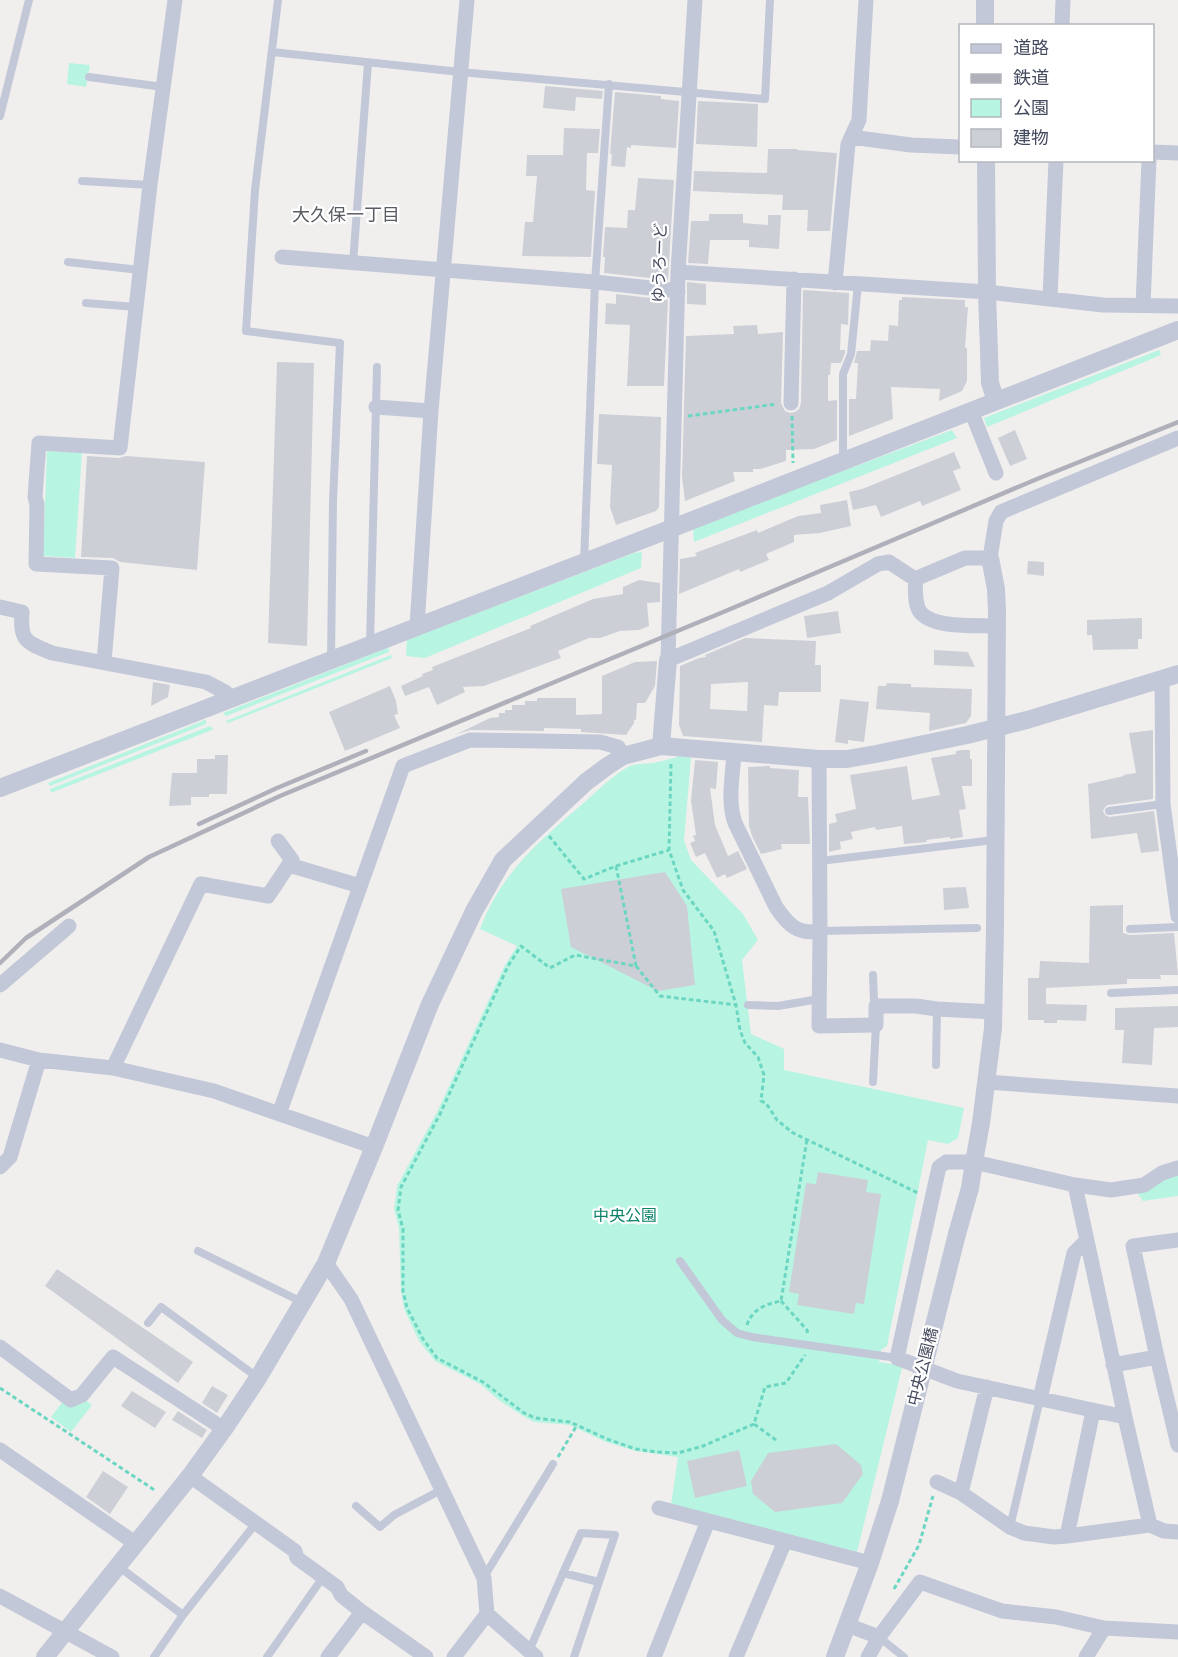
<svg xmlns="http://www.w3.org/2000/svg" width="1178" height="1657" viewBox="0 0 1178 1657" font-family="Overpass,'Noto Sans JP',sans-serif">
  <rect width="100%" height="100%" fill="#f1efee"/>
  <!-- green -->
  <path fill="#b7f4e1" d="M69 63 90 65 86 87 67 84Z
    M1159 350 1161 355 987 427 984 418Z
    M952 430 957 438 694 542 693 527Z
    M47 451 82 452 75 558 43 556Z
    M642 552 641 568 425 658 406 656 407 640 634 553Z
    M387 648 389 649V652L226 716 223 713Z
    M391 655 392 658 228 723 226 721Z
    M205 720H206V724L50 786 48 783Z
    M210 726 213 729 212 730 53 792H51L50 789Z
    M680 756 691 758 684 840 691 860 743 914 758 940 742 960 751 1034 784 1049V1070L964 1108 958 1138 948 1144 928 1140 887 1346 881 1350 879 1362 899 1365 903 1364 857 1552 671 1505 678 1457 636 1451 606 1442 570 1425 534 1422 523 1416 500 1401 480 1384 435 1361 419 1341 404 1309 401 1291 399 1228 394 1209 397 1186 437 1112 505 965 517 946 480 929C502 870 542 839 587 800 598 790 617 772 630 766 637 763 646 764 653 763 662 761 671 759 680 756Z
    M1178 1175V1196L1143 1201 1136 1191Z
    M84 1399 92 1405 71 1432 51 1417 64 1400Z"/>
  <!-- building -->
  <path fill="#cdcfd7" fill-rule="evenodd" d="M545 86 603 91 602 99 576 97 575 111 543 108Z
    M615 92 661 96V99L679 101 676 148 631 145V148L627 147 625 167 611 166 612 154H610Z
    M698 101 758 104 757 147 696 144Z
    M564 128 600 129 598 153H587L586 190 595 191 591 257 522 256 525 222H533L537 176H526L527 155H563Z
    M768 149H797V150L837 153 830 231H807L808 210H782L783 195 693 191 694 171 767 173Z
    M638 178 674 180 668 280 604 273 605 257H603L605 227 627 228 628 210H635Z
    M709 214H743V223L768 225V215H781L779 249 749 247V240H710L708 264 688 263 691 221H709Z
    M687 282 706 284V305L687 304Z
    M803 290 849 293 848 325 841 324 840 350H845V353L841 363H831L830 375H828V401L837 400V440L814 449 786 450V461L760 469H753V472H733L735 481 685 501 682 477 686 336 734 334 733 326 757 325 758 334 783 332 781 403 785 411 790 413 795 412 799 409 801 403Z
    M616 294 668 300 664 386H627L630 325 605 324 606 303 616 304Z
    M902 297 965 300V307H968L965 348H967V381L962 391 939 401 940 389 891 387 893 419 849 436V399H856L858 363H854L857 351H870L871 340 888 341 889 325 898 326 899 300H902Z
    M277 362 314 363 307 646 268 643Z
    M599 414 661 417 659 507 656 511 616 525 610 507 612 465 597 464Z
    M1015 430 1027 459 1010 466 998 438Z
    M954 452 961 468 953 471 961 490 922 506 920 501 881 517 876 505 853 510 849 492 862 489Z
    M87 456 119 458 126 456 205 462 197 570 120 562 113 558 81 557Z
    M847 500 851 526 820 533 794 535V542L766 554 769 560 740 572 739 569 679 594 680 559 697 556 695 553 757 530 758 533 798 516 821 513 820 505Z
    M1028 561 1044 562V576L1027 574Z
    M639 580 660 583V602L647 603 649 626 639 630 620 631 600 638H589L558 651 561 658 484 686 463 687 465 692 437 705 429 687 405 696 401 686 423 676 422 674 433 670 432 667 531 628 530 626 593 599 623 594V587Z
    M838 611 841 633 807 638 804 616Z
    M1142 618V639H1138V649L1093 650 1092 635H1087V620Z
    M745 638 816 641 815 665H821V692H779L778 706 764 705 762 742 683 736 679 725 680 666 699 658 706 657 705 655ZM748 682 747 711 710 709 711 684Z
    M934 650 968 652 975 667 934 665Z
    M657 661 655 686 645 703H637L636 720H634V723L626 735 581 732V729L544 728V731L470 730 455 735 490 718 499 717V713H505V710H512V705H525V701H537V698H576V715L602 714V676L635 662Z
    M153 682 170 685 168 697 151 706Z
    M887 683 911 684V687L972 689 971 716 966 723 929 731 930 713 876 709 878 686H886Z
    M390 686 396 701 398 714 394 715 400 728 345 751 329 712Z
    M840 699 869 702 864 742 848 740V744L835 742Z
    M1153 730V799L1108 805 1105 807 1103 811 1105 815 1109 817 1154 811 1159 851 1141 853 1137 833 1091 839 1088 784 1124 776 1123 775 1136 773 1129 733Z
    M962 750H970V759H972V786H962L966 809 959 810 963 837 950 839V837L926 840 927 842 904 844 902 826 876 830 875 827 851 832 853 839 840 842 841 849 829 852V824L837 822 835 814 856 809 850 775 907 766 912 800 940 795 931 758 956 754V751Z
    M215 755H228L227 794H209V797H191V805L169 806 172 773H197V759H215Z
    M695 760 718 762 716 789 710 788 715 825 728 856 738 851 747 869 727 878 725 874 717 878 705 853 696 857 690 843 695 841 693 836 696 835 691 801Z
    M768 766H770V768L799 770 798 797H808L810 844H781L782 849 761 854 752 836 749 826 748 767Z
    M665 872 687 906 695 985 658 991 571 947 561 889Z
    M966 887 969 908 944 910 943 888Z
    M1123 905V933L1130 935 1174 933 1178 975H1160L1161 979H1127V984L1046 988V1004L1087 1005 1086 1021 1057 1020V1023H1044V1020H1028V978H1039L1040 961 1089 963 1090 906Z
    M1178 1006V1027L1154 1028 1152 1065 1122 1063 1124 1030H1115V1008Z
    M818 1172 868 1180 866 1192 881 1194 864 1304 856 1303 854 1314 797 1305 799 1294 789 1292 806 1183 816 1184Z
    M57 1269 193 1362 178 1383 45 1286Z
    M212 1386 228 1395 217 1413 202 1403Z
    M132 1391 166 1412 155 1428 121 1406Z
    M178 1411 207 1430 202 1438 172 1420Z
    M836 1444 861 1465 863 1474 842 1503 775 1512 753 1494 751 1481 768 1453Z
    M739 1450 747 1486 695 1498 687 1461Z
    M103 1471 128 1487 110 1514 86 1497Z"/>
  <g fill="none" stroke-linecap="round" stroke-linejoin="round">
    <!-- path -->
    <path stroke="#6bd6c1" stroke-width="3" stroke-dasharray="4.5 3" stroke-linecap="butt" d="M688 416 777 404
      M792 416 793 463
      M671 764 669 850 683 890 714 931 736 1005 740 1030 745 1043 758 1057 764 1075 761 1101 766 1103 777 1120 793 1133 918 1193
      M549 836 584 879 616 866 636 966 575 955 550 968 521 946 508 966 440 1114 401 1187 398 1210 403 1229V1291L407 1308 423 1339 437 1358 483 1382 524 1413 535 1418 570 1422 607 1439 636 1449 656 1452 678 1453 703 1446 754 1424
      M616 866 669 850
      M636 966 660 996 737 1005
      M781 1301 807 1330 808 1335
      M747 1325C752 1309 766 1304 781 1301L807 1139
      M0 1388 156 1491
      M776 1440 754 1424 765 1387 786 1383 805 1355
      M558 1457 577 1425
      M894 1589 919 1545 933 1496"/>
    <!-- service -->
    <path stroke="#c3c8d8" stroke-width="8" d="M278 0 255 190 246 331 340 343 333 501 331 660
      M272 52 460 72 765 99 770 0
      M89 77 163 87
      M0 116 29 0
      M82 181 150 185
      M68 262 140 270
      M353 263 368 63
      M86 303 136 307
      M843 459V374L851 354 858 284
      M584 562 595 282 609 84
      M370 643 377 367
      M1109 811 1163 804
      M820 861 994 840
      M1130 929 1178 927
      M820 931 977 928
      M873 975 874 1001 876 1006
      M1111 993 1178 990
      M748 1005 778 1006 819 999
      M936 1065 937 1009
      M873 1082 876 1025
      M198 1251 302 1302
      M680 1261 722 1320 737 1333 752 1337 897 1358
      M148 1323 161 1307 257 1377
      M356 1506 380 1527 394 1515 441 1490
      M1010 1527 1040 1399
      M118 1566 183 1615
      M563 1573 581 1533 615 1535 599 1582
      M484 1577 553 1464
      M879 1637 904 1657
      M529 1651 563 1573 599 1582 574 1657
      M154 1657 183 1615 256 1523
      M267 1657 323 1577"/>
    <!-- minor -->
    <path stroke="#c3c8d8" stroke-width="15" d="M695 0 678 272 668 660 828 593 878 564 889 562 915 579
      M1062 26 1063 0
      M851 137 911 145 960 147
      M1152 152 1178 153
      M282 257 595 282 678 291
      M678 272 987 292 1103 305 1178 306
      M835 283 848 144 859 120 866 0
      M1050 298 1056 160
      M1143 306 1149 160
      M791 403 794 279
      M376 407 431 411
      M971 411 996 473
      M915 579 965 558H990L996 521 1001 512 1178 438
      M915 579C916 589 914 603 920 612 934 629 976 625 997 626
      M0 607 22 612C20 642 26 642 52 653L206 682 225 692 232 698
      M417 626 431 411 467 0
      M104 662 112 568 36 564 37 504 35 497 39 443 120 448 150 185 175 0
      M1162 679 1163 804 1178 916
      M734 752C733 775 727 801 735 823L776 907C788 925 798 935 820 931
      M819 759 820 931 819 1026 876 1025V1006H916L937 1009 994 1012
      M289 865 360 886
      M0 985 69 926
      M0 1050 39 1060 113 1068 214 1091 374 1147
      M113 1068 201 884 268 896 292 860 278 841
      M986 1082 1178 1096
      M279 1114 403 766 470 740 600 742 618 747 623 756
      M0 1167 10 1157 39 1060
      M1075 1185 1125 1417 1150 1525 1164 1531 1178 1532
      M1178 1240 1133 1246 1157 1357 1178 1445
      M326 1263 351 1299 484 1578 487 1614 536 1657
      M0 1347 71 1400 82 1395 113 1357 224 1429
      M1113 1365 1157 1357
      M1040 1399 1074 1253 1087 1240
      M1125 1417 957 1381 897 1358 939 1167 946 1162H974L1075 1185 1111 1190 1144 1185 1162 1173 1178 1168
      M0 1450 135 1543
      M190 1476 295 1551 297 1558 337 1587 341 1595 362 1612 426 1657
      M937 1482 961 1493 1010 1527 1024 1533 1054 1537 1067 1536 1150 1525
      M961 1493 987 1387
      M659 1508 870 1563
      M1067 1536 1093 1411
      M0 1596 112 1657
      M847 1625 879 1637 920 1582 1002 1611 1056 1617 1104 1628 1178 1632
      M328 1657 362 1612
      M454 1657 487 1614
      M654 1657 708 1521
      M736 1657 785 1541
      M868 1657 879 1637
      M1086 1657 1104 1628"/>
    <!-- tertiary -->
    <path stroke="#c3c8d8" stroke-width="18" d="M985 0V26
      M986 160 987 292 990 383 996 401
      M661 746 668 660
      M0 788 670 529 1178 330
      M957 1234 970 1188 974 1162 981 1123 993 1028 995 928 997 611 996 589 990 558
      M45 1657 190 1476 224 1429 258 1378 326 1263 374 1147 430 1004 474 911 503 860 586 782 606 767 623 756 661 746 819 759H847L876 754 967 735 1027 720 1178 674
      M835 1657 870 1563 890 1501"/>
    <!-- rail -->
    <path stroke="#b0b0ba" stroke-width="4.5" d="M199 824 277 788 366 751
      M0 963 26 938 149 857 280 796 728 610 1037 479 1178 422"/>
    <!-- tertiary-bridge -->
    <path stroke="#c3c8d8" stroke-width="18" d="M890 1501 957 1234"/>
  </g>
  <g text-anchor="middle" dominant-baseline="central" stroke-width="4.5" stroke-linejoin="round" paint-order="stroke">
    <!-- street labels -->
    <g font-size="16" fill="#444a5e" stroke="#fff">
      <text transform="translate(661 263) rotate(-88)">ゆうろーど</text>
      <text transform="translate(924 1367) rotate(-76)">中央公園橋</text>
    </g>
    <!-- park labels -->
    <g font-size="16" fill="#0c8269" stroke="#fff">
      <text x="625" y="1217">中央公園</text>
    </g>
    <!-- neighbourhood labels -->
    <g font-size="18" fill="#5a5c64" stroke="#fff">
      <text x="346" y="216">大久保一丁目</text>
    </g>
  </g>
  <!-- legend -->
  <rect x="959" y="24" width="195" height="138" fill="#ffffff" stroke="#b4b7bf" stroke-width="1.5"/>
  <rect x="971" y="44" width="30" height="9" fill="#c3c8d8" stroke="#b4b7bf" stroke-width="1.5"/>
  <text x="1013" y="54" font-size="18" fill="#444a5e">道路</text>
  <rect x="971" y="74" width="30" height="9" fill="#b0b0ba" stroke="#b4b7bf" stroke-width="1.5"/>
  <text x="1013" y="84" font-size="18" fill="#444a5e">鉄道</text>
  <rect x="971" y="99" width="30" height="18" fill="#b7f4e1" stroke="#b4b7bf" stroke-width="1.5"/>
  <text x="1013" y="114" font-size="18" fill="#444a5e">公園</text>
  <rect x="971" y="129" width="30" height="18" fill="#cdcfd7" stroke="#b4b7bf" stroke-width="1.5"/>
  <text x="1013" y="144" font-size="18" fill="#444a5e">建物</text>
</svg>
